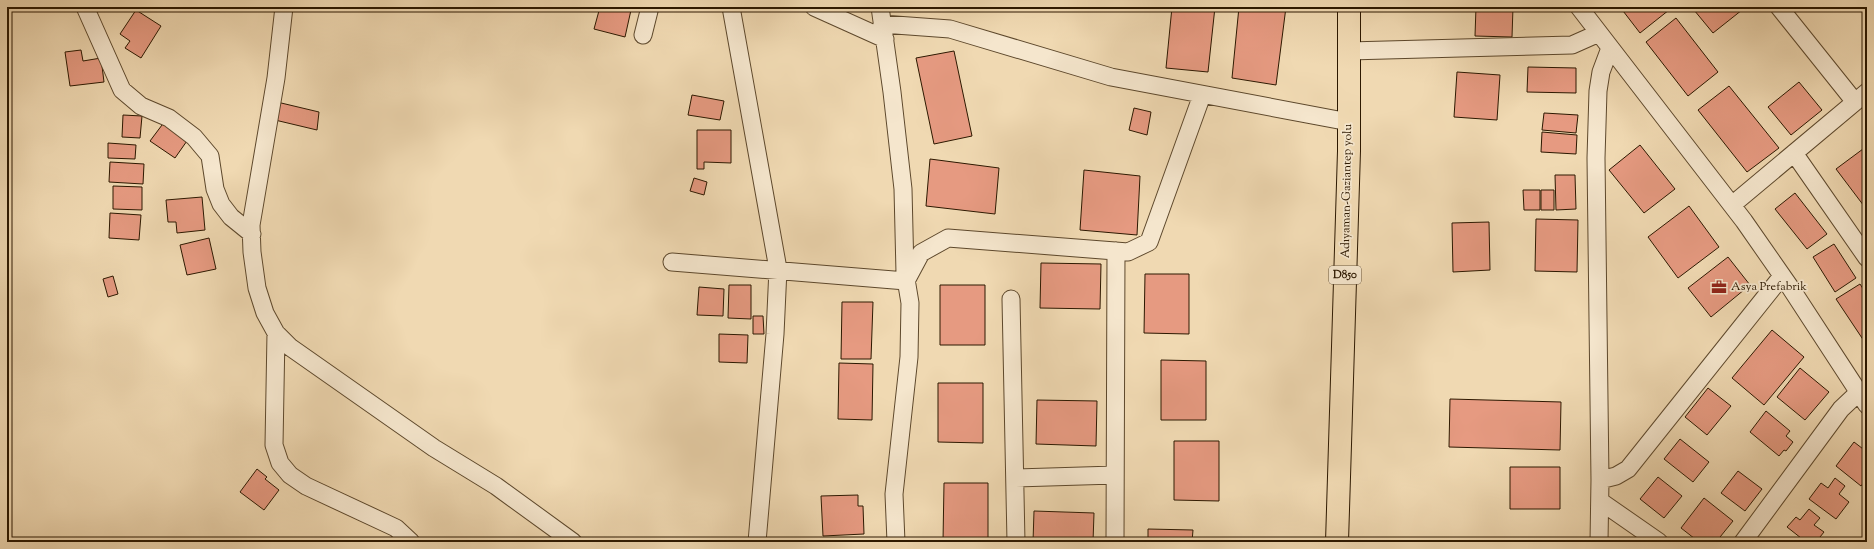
<svg xmlns="http://www.w3.org/2000/svg" width="1874" height="549" viewBox="0 0 1874 549" font-family="'Sorts Mill Goudy',serif">
  <rect width="100%" height="100%" fill="#f0d9b2"/>
  <filter id="stains"><feTurbulence type="fractalNoise" baseFrequency=".005" numOctaves="4"/><feColorMatrix values="0 0 0 0 .2 0 0 0 0 .09 0 0 0 0 .02 0 0 0 .5 -.17"/></filter>
  <radialGradient id="worn" r=".72"><stop offset=".6" stop-color="#630" stop-opacity="0"/><stop offset="1" stop-color="#630" stop-opacity=".3"/></radialGradient>
  <!-- building -->
  <path fill="#e69a81" stroke="#2c1800" d="M600 7H616L631 10 625 37 594 29Z
    M1172 7H1215L1208 72 1166 68Z
    M1239 7H1286L1276 85 1232 78Z
    M1476 7H1513L1512 37 1475 36Z
    M1620 7H1667L1669 10 1640 33Z
    M1697 7H1740L1742 10 1713 33 1694 10Z
    M136 10 161 26 141 58 125 48 130 41 120 34Z
    M1676 18 1718 72 1688 96 1646 42Z
    M81 50 83 61 101 58 104 82 70 86 65 52Z
    M954 51 972 136 934 144 916 58Z
    M1528 67 1576 68V93L1527 92Z
    M1457 72 1500 75 1497 120 1454 117Z
    M1799 82 1822 110 1791 135 1768 107Z
    M1729 86 1779 148 1747 172 1698 110Z
    M692 95 724 101 720 120 688 115Z
    M277 102 319 112 317 130 275 120Z
    M1134 108 1151 112 1147 135 1129 130Z
    M1544 113 1578 115 1576 133 1542 130Z
    M123 115 142 116 140 138 122 137Z
    M165 121 189 138 175 158 150 141Z
    M697 130H731V163L704 162V169H697Z
    M1542 132 1577 135 1576 154 1541 152Z
    M108 143 136 145 135 159 108 158Z
    M1640 145 1675 189 1644 213 1609 170Z
    M1867 146V210L1836 169Z
    M930 159 999 168 995 214 926 206Z
    M110 162 144 164 143 184 109 182Z
    M1084 170 1140 176 1137 235 1080 230Z
    M1555 175H1575L1576 209 1556 210Z
    M694 178 707 182 704 195 690 191Z
    M113 186 142 187V210L113 209Z
    M1523 190H1540V210H1524Z
    M1541 190H1554V210H1541Z
    M1795 193 1827 234 1807 249 1775 209Z
    M202 197 205 230 177 233 176 222H168L166 200Z
    M1689 206 1719 247 1678 278 1648 237Z
    M110 213 141 215 139 240 109 238Z
    M1536 219 1578 220 1577 272 1535 271Z
    M1489 222 1490 270 1453 272 1452 223Z
    M209 238 216 269 187 275 180 245Z
    M1834 244 1856 278 1835 292 1813 257Z
    M1728 257 1750 285 1711 317 1688 288Z
    M1041 263 1101 264 1100 309 1040 308Z
    M1145 274H1189V334L1144 333Z
    M113 276 118 294 108 297 103 279Z
    M1860 284 1867 295V343L1866 344 1836 299Z
    M729 285H751V319L728 318Z
    M940 285H985V345H940Z
    M699 287 724 289 723 316 697 315Z
    M842 302H873L871 359H841Z
    M753 316H763L764 334H753Z
    M1772 330 1804 357 1764 405 1732 378Z
    M719 334 748 335 747 363 719 362Z
    M1161 360 1206 361V420H1161Z
    M839 363 873 364 872 420 838 419Z
    M1800 368 1829 392 1805 420 1777 397Z
    M938 383H983V443L938 442Z
    M1708 388 1731 406 1707 435 1685 417Z
    M1450 399 1561 402 1560 450 1449 447Z
    M1037 400 1097 401 1096 446 1036 444Z
    M1766 411 1790 431 1786 436 1793 442 1786 451 1784 450 1779 456 1750 432Z
    M1680 439 1709 462 1693 482 1664 459Z
    M1174 441H1219V501L1174 500Z
    M1854 442 1867 452 1863 459 1867 462V478L1861 486 1836 466Z
    M1510 467H1560V509H1510Z
    M257 469 267 477 265 479 279 490 264 510 240 492Z
    M1738 471 1762 489 1745 511 1721 493Z
    M1658 477 1682 496 1664 518 1640 499Z
    M1835 478 1845 486 1839 494 1849 502 1836 519 1809 499 1821 483 1828 488Z
    M944 483H988V542H943Z
    M858 495V506H863L864 534 823 536 821 496Z
    M1704 498 1733 521 1716 542H1699L1681 528Z
    M1809 509 1820 518 1814 525 1824 532 1816 542H1806L1787 527 1796 517 1800 520Z
    M1034 511 1094 513 1093 542H1033Z
    M1148 529 1193 530 1192 542H1148Z"/>
  <g fill="none" stroke-linecap="round" stroke-linejoin="round">
    <!-- minor casing -->
    <g stroke="#5d482c" stroke-width="19">
      <path id="minor" d="M85 7 122 90 141 106 169 118 194 137 210 156 215 189 221 204 231 217 252 234
        M284 7 276 78 251 225 252 252 257 288 265 313 276 333 290 347 434 448 496 486 573 542
        M731 7 778 269 775 334 757 542
        M814 7 885 39
        M880 7 892 92 903 189 905 273 910 303 909 357 894 494 896 542
        M1579 7 1744 221 1790 287 1867 405
        M1779 7 1855 102
        M882 24 950 29 1111 77 1349 122
        M643 35 650 7
        M1349 51 1572 45 1599 33
        M1794 153 1867 258
        M1732 205 1867 92
        M672 262 906 281 921 253 948 238 1128 252 1149 242 1202 95
        M1011 299 1016 542
        M276 333 274 445 280 463 290 475 306 486 396 528 411 542
        M1015 478 1115 475
        M1600 480 1616 476 1628 469 1782 276
        M1600 501 1659 542
        M1115 542 1116 251
        M1599 542 1600 480 1596 158 1598 91 1601 72 1610 48
        M1743 542 1841 409 1859 392"/>
    </g>
    <!-- major casing -->
    <g stroke="#2c1800" stroke-width="24">
      <path id="major" d="M1337 542 1349 151V7"/>
    </g>
    <!-- minor -->
    <use href="#minor" stroke="#f5e6cd" stroke-width="17"/>
    <!-- major -->
    <use href="#major" stroke="#f0d9b2" stroke-width="22"/>
  </g>
  <!-- icons -->
  <defs>
    <g id="office-bare" transform="scale(1.2)"><path d="M-6-3h4V-5.5h4V-3h4V5H-6ZM-1-4.5V-3h2v-1.5ZM-6 0V1H6V0Z" fill="#8f2418" stroke="#f5e6cd" stroke-width="2.5" paint-order="stroke"/></g>
  </defs>
  <g fill-rule="evenodd">
    <use href="#office-bare" x="1719" y="287"/>
  </g>
  <g text-anchor="middle" dominant-baseline="central" stroke-width="3.5" stroke-linejoin="round" paint-order="stroke">
    <!-- shield labels -->
    <rect fill="#f5e6cd" stroke="#68563e" stroke-width="1" x="1329" y="266" width="32" height="18" rx="3"/>
    <g font-size="11" font-weight="bold" fill="#2c1800">
      <text x="1345" y="275">D850</text>
    </g>
    <!-- street labels -->
    <g font-size="12" fill="#2c1800" stroke="#f5e6cd">
      <text transform="translate(1347 191) rotate(-89)">Adıyaman-Gaziantep yolu</text>
    </g>
    <!-- poi labels -->
    <g font-size="12" fill="#2c1800" stroke="#f5e6cd" text-anchor="start">
      <text x="1731" y="287">Asya Prefabrik</text>
    </g>
  </g>
  <!-- margin -->
  <rect width="1874" height="549" fill="none" stroke="#f0d9b2" stroke-width="24"/>
  <rect x="8" y="8" width="1858" height="533" fill="none" stroke="#2c1800" stroke-width="2"/>
  <rect x="12" y="12" width="1850" height="525" fill="none" stroke="#2c1800"/>
  <rect width="100%" height="100%" filter="url(#stains)"/>
  <rect width="100%" height="100%" fill="url(#worn)"/>
</svg>
